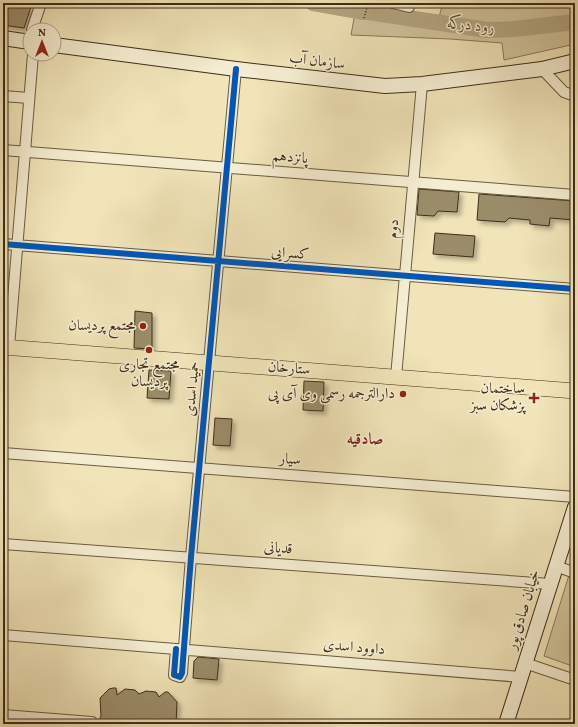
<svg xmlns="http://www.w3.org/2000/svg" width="578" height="727" viewBox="0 0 578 727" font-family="Vollkorn,Amiri,serif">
  <defs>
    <filter id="shadow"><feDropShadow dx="3.5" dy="3.5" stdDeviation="2" flood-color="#0004"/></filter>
  </defs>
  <rect width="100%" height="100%" fill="#f0e4b8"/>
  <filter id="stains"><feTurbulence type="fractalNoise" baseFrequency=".005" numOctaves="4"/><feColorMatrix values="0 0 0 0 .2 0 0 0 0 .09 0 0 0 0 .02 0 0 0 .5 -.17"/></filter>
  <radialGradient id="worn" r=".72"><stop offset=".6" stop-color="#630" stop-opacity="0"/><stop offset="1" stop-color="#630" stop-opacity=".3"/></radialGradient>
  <!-- green -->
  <path fill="#d2c59d" stroke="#887a5a" d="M443 3H575V18L545 23 489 25 439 17Z
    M355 13 482 32 562 29 575 26V44L504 60 502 43 450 39 351 35Z
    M569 575 575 577V667L544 656Z"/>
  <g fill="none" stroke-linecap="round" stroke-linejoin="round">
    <!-- river -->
    <path stroke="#b3a682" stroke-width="16" d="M313 3 364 12
      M368 12 487 30 514 29 575 22"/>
  </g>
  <!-- building -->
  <path fill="#9b8d6b" stroke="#3e2e18" filter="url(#shadow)" d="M3 6 31 7 24 28 3 25Z
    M419 189 459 192 457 212 438 211 434 216 417 215Z
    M479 194 575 201V220L550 218 549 226 530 224V220L509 218 505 222 477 220Z
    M435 233 475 236 473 257 433 254Z
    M135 311 152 313V349L134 348Z
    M149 370 171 371 169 399 147 398Z
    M304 381 324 382 323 411 303 410Z
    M215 418 232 419 230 446 213 445Z
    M198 657 219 659 217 680 193 678 194 661Z
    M113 688H116L117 695 125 689 135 690 139 694 146 691 156 692 159 697 165 692H168L177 702 176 724H101L99 720 101 716 100 698 109 689Z"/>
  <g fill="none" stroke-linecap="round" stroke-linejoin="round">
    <!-- minor casing -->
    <g stroke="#6a5c40" stroke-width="12">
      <path id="minor" d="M393 3 409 7
        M32 30 41 3
        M542 69 564 92 575 96
        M3 96 29 98
        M3 150 575 195
        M3 244 575 289
        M9 347 33 54
        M396 377 422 84
        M3 453 575 497
        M3 544 550 584
        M556 566 575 573
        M3 635 521 677
        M176 649 174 675 180 677 182 673 191 557 236 69
        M525 663 575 680
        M3 715 92 722"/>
    </g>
    <!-- secondary casing -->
    <g stroke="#3e2e18" stroke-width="16">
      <path id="secondary" d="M3 38 30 42
        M54 45 236 69 385 86 422 84 542 69 575 61
        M506 724 575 507"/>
    </g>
    <!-- primary casing -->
    <g stroke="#3e2e18" stroke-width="16">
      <path id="primary" d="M3 347 575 391"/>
    </g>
    <!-- path -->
    <path stroke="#3e2e18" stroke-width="1.5" stroke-dasharray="1 2" stroke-linecap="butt" d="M364 18 368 4"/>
    <!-- minor -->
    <use href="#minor" stroke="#f5edd1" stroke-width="10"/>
    <!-- secondary -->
    <use href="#secondary" stroke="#f5edd1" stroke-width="14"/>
    <!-- primary -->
    <use href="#primary" stroke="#f0e4b8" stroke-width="15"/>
    <!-- cycleway casing -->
    <g stroke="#f5edd1" stroke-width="8">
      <path id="cycleway" d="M3 244 575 289
        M176 649 174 675 180 677 182 673 191 557 236 69"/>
    </g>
    <!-- cycleway -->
    <use href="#cycleway" stroke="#0057b8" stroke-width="6"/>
  </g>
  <!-- markers -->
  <g fill="#8f2418" stroke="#f5edd1" stroke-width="1.5">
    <circle cx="143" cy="326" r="4"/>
    <circle cx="149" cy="350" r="4"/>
    <circle cx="403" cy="394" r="4"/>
    <path d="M532 392h4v4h4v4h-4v4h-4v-4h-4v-4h4z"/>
  </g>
  <g text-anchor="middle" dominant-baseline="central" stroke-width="3" stroke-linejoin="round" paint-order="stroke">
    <!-- street labels -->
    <g font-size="15" fill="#3e2e18" stroke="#f5edd1">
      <text transform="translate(317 62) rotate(7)">سازمان آب</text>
      <text transform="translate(290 158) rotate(5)">پانزدهم</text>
      <text transform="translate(394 229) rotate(-85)">دوم</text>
      <text transform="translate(290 254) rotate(4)">کسرایی</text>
      <text transform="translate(289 369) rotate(4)">ستارخان</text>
      <text transform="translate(193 389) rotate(-85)">حمید اسدی</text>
      <text transform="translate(290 460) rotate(4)">سیار</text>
      <text transform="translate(278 549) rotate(4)">قدیانی</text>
      <text transform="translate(524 610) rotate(-73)">خیابان صادق پور</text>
      <text transform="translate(354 648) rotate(5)">داوود اسدی</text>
    </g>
    <!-- poi labels -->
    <g font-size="15" fill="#3e2e18" stroke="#f5edd1" text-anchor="end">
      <text x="135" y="326">مجتمع پردیسان</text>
      <text x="149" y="365" text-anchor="middle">مجتمع تجاری<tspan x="149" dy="17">پردیسان</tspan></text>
      <text x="525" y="389">ساختمان<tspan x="525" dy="17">پزشکان سبز</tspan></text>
      <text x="395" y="394">دارالترجمه رسمی وی آی پی</text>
    </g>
    <!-- water labels -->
    <g font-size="16" font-style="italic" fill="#5b4c32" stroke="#f5edd1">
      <text transform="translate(471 26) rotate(6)">رود درکه</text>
    </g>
    <!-- neighbourhood labels -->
    <g font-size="16" font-weight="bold" fill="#7a1f14" stroke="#f5edd1">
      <text x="365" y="440">صادقیه</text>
    </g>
  </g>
  <!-- margin -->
  <rect width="578" height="727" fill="none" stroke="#f0e4b8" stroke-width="16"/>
  <rect x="4" y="4" width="570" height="719" fill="none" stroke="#3e2e18" stroke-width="2"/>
  <rect x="8" y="8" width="562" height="711" fill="none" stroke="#3e2e18"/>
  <!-- north arrow -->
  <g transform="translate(42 42)"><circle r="19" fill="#f5edd1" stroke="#aca187"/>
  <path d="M0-3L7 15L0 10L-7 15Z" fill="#8f2418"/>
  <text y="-6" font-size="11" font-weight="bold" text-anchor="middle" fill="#3e2e18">N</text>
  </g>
  <rect width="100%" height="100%" filter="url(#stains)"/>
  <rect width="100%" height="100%" fill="url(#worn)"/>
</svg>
